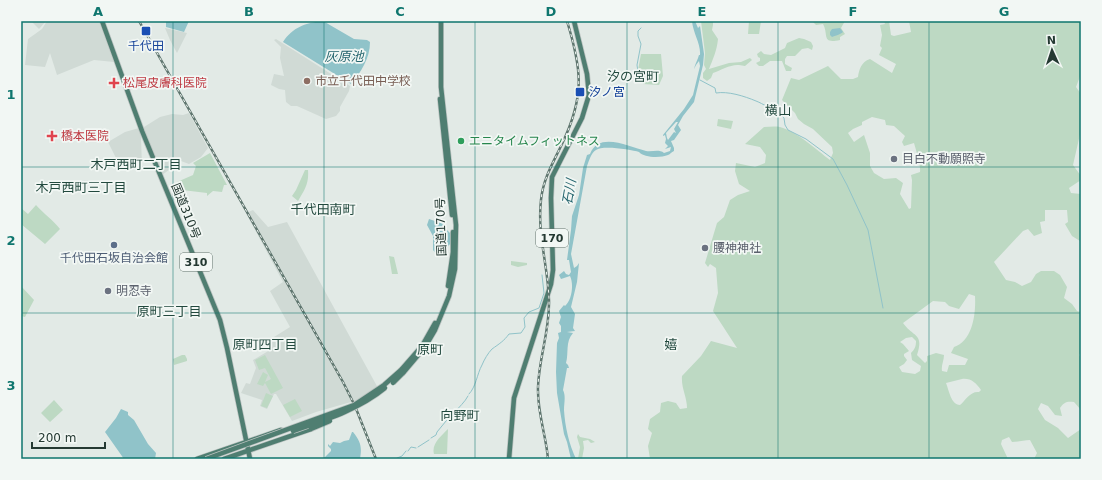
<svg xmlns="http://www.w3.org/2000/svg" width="1102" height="480" viewBox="0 0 1102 480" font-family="'DejaVu Sans','Noto Sans JP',sans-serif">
  <rect width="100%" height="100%" fill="#e2eae6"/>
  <!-- built -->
  <path fill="#d0dad5" d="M31 21H46L39 29Z
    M47 21H99L114 62 94 60 57 75 50 53 45 67 25 65 28 39 42 29Z
    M165 28 187 33 177 53 170 40Z
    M276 39 350 86 349 91 340 107V111L336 116 326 119 297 106H291L286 102 285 90 279 89 271 85 274 74 284 76 280 58 281 47 274 40Z
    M189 113 208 148 201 157 189 164 181 161 162 175 144 131V127L160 117 172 114 183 115Z
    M139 128 141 137 142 168H121L108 142 125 132Z
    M253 210 268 227 287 222 378 388 358 400 316 412 292 421 276 394H274L267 409 260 406 262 400 241 393 246 383 250 384 256 368 253 360 270 350 266 342 290 327 270 291 283 282 246 213Z"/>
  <!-- green -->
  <path fill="#bdd9c3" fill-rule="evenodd" d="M701 21H713V25L712 30 718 39C717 50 713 59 709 69L729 63 741 62 750 58 752 60 745 66C743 66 741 65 739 65 731 64 721 70 713 73L711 78 707 81 703 78V73L706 69 704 65 705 53Z
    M749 21H761L759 34H748Z
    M812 21H845L841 28 845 34 840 37V40C821 44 829 35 823 24L816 25Z
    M884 21H889L891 35 894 36 911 32 909 21H1081V74L1076 87 1081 94V130L1073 165 1081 176V180L1069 188 1071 193 1081 194V239L1080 241 1072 236 1065 224 1068 222 1067 210H1045V221L1040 222 1042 233 1034 236 1028 229 1023 231 994 262 1006 280 1015 282 1022 286 1031 282 1036 274 1041 271H1054L1060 275 1067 287 1064 298 1072 304 1077 311 1081 312V352L1079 355 1081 358V410L1074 402C1067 401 1064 402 1060 408L1062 416 1055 415 1048 406 1041 403 1038 409 1045 420 1058 428 1068 438 1081 429V459H1034L1037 453 1030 440C1024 440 1018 442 1012 442L1009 437 1002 440 1001 444 1008 459H650L648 446 652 433 648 429 650 419 660 412 661 403 668 401 676 403 680 409 687 408C687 397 681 388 682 376L701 356 711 341 737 348 713 311 718 293 716 268 710 264 708 267 705 263 717 223 724 217 730 200 738 195 750 191 739 184 735 171 736 163 755 167 765 163 766 155 760 147 745 144 764 127C769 127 774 126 780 127 796 131 817 150 830 160L833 153 832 147 813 129 804 124 798 119 795 113 782 100 791 78 799 80 828 66 841 79H853L858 77C859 70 861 62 870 59L892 73 896 64 879 55 882 48 880 46 882 35 880 25 885 24ZM872 117 885 120 886 125 894 126 905 136 902 142 904 146 914 143C916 150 921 166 920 172L911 175 912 180 911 208 909 209 900 194 903 183 896 178 884 179 874 173 870 166V153L864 135 854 142 848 133 853 129 862 125V122ZM969 294 975 296C976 313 973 341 954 347L951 353 968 359 965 365H949L947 372 942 371C941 365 944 361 944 355L936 353 927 356V361L925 363 917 355C924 333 914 338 903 323L933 301 945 302 949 306 959 309ZM912 337 916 341C916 346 915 349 911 353L912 360 921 366 920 371 915 374 902 372 899 367 904 364 907 360 904 356V354L909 351 903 344 900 342 906 338ZM962 379C971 378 976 383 981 390L979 392C970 391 966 400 960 405 951 405 949 390 946 383Z
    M799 38 804 39 811 42 813 46 812 50 808 48 802 49 795 56H787L785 59V64L792 68 791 71H786L782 61H770L763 66H759L756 63 760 61V58L758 57 757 54 761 51 764 54 771 55 785 48 787 43Z
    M641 54H661L663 76 659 85 643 84 638 70Z
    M718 119 733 121 731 129 717 126Z
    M210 153 227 185H224L222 192 213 191 207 196V193L174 189 177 182 193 175 196 166 193 163Z
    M305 170H308C309 184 305 189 298 201L292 196 296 190Z
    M36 205C44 214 53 220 60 229L45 244 21 224V208L28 214Z
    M389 256 394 257 398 274H392Z
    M511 261 527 263V265L518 267 511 265Z
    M21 286 34 300 25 317 21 316Z
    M182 355H185L187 359V361L174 365 173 359Z
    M265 355 283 388 271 394 265 383 263 386 257 384 263 372 268 375 265 382 271 379 265 368 259 370 255 360Z
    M266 393 273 396 267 408 261 406Z
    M295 399 302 411 290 417 283 405Z
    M54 400 63 410 50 422 41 413Z
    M448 429 447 454H434C431 444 442 435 448 429Z
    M578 434 580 437 590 439 595 442 591 443 588 440 583 441 584 448 582 459H578L580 447 577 437Z"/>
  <!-- water -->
  <path fill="#90c3c9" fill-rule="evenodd" d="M166 21H189L184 32 166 27Z
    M323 21 354 39 367 40 370 42C370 58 361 72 351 84L283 42C293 27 305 23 323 21Z
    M692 21H695L698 28 700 26 704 54 703 65 694 102 683 116 678 125 681 130 674 140 671 141 674 148V151C673 151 669 155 668 155 661 158 644 158 639 152 632 150 603 145 596 150 591 153 589 161 587 166L571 254 574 268 577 266 579 263 577 282 571 307 575 314 573 328 575 331 567 332 573 333C565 342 569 353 566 363L568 365 569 368H567L563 390C566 396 564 403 564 410 565 427 569 444 576 459H571L567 442 564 434 557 393 556 372 557 343 559 338 558 333 561 332V326L559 323 561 317 559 311 564 305 565 306C572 300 574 284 570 276L561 279 559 275 564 271 566 274 569 275 571 272 569 260H567L571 230 572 216 579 195 583 168 587 155 590 154C599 131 629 147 646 151 653 152 659 149 664 153L670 151 671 147 665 149 668 146 665 143 666 139 665 135 663 136V135L684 109 693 95 700 66 699 61 696 65 694 69C695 64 698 59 699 55H700C701 44 693 33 692 21ZM676 122H678L674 129 676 133 674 132 668 140 667 138 666 133Z
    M840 28 843 32C841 34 835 36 832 37L830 35V32L832 29Z
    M429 219 444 224 446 229 450 233V244C446 249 444 256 437 255L433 250V236L427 225Z
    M121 409 128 412V415L134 420 148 444 156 453 155 459H124L105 432 116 418Z
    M352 432H353C361 442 362 447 360 459H323L331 451V449L328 446V444L330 446 333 442 340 443 344 441 349 440Z"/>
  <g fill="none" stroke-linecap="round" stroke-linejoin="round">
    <!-- stream -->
    <path stroke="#90c3c9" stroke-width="1" d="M700 80 715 88 716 93C728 91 744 96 756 101 764 104 769 109 777 110L784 118 785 125 788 130 806 139 833 159 847 185 868 230 883 308
      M637 82 639 79 637 65 641 44 638 36V31L641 28
      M469 394C476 387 477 374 482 365 484 360 488 353 492 349 499 344 504 341 509 334L521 333 525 327 524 318 529 312 539 308 544 293 542 275
      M454 413C459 407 465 402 468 396
      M431 438 436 435 437 432 451 415
      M418 447 429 440
      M408 451 411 447 416 448
      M397 458 402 456 406 451"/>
    <!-- trunk casing -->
    <g stroke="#bdc4c2" stroke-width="6">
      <path id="trunk" d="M102 21 142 131 220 320 227 348 250 459
        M440 99 452 215
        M448 286 453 252V232
        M401 370 422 346 435 323
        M403 373 425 347 435 330 449 296 455 269 456 225 441 87V21
        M197 459 281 430
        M224 459 311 429
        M509 459 514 398 551 284 553 270 551 198 552 177 582 118 589 95 587 74 574 21"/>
    </g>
    <!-- trunk -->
    <use href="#trunk" stroke="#4f7e71" stroke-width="4.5"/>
    <!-- rail casing -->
    <g stroke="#5e756e" stroke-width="2.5">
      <path id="rail" d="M139 21 343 382 355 406 376 459
        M548 459C546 435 537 412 538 387 539 357 550 330 549 300 548 266 537 234 541 200 543 179 553 163 562 144 585 96 582 70 567 21"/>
    </g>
    <!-- rail -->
    <use href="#rail" stroke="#f2f7f4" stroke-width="1" stroke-dasharray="3" stroke-linecap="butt"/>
    <!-- trunk-bridge casing -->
    <g stroke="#bdc4c2" stroke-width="6" stroke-linecap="butt">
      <path id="trunk-bridge" d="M393 383 403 373
        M311 429 330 421
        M293 431C325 420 358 410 385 388
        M206 459 354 405 384 385 401 370"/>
    </g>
    <!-- trunk-bridge -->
    <use href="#trunk-bridge" stroke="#4f7e71" stroke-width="4.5"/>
  </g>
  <!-- grid -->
  <path fill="none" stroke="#0f766e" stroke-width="1" stroke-opacity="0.55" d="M173 21V459M324 21V459M475 21V459M627 21V459M778 21V459M929 21V459M21 167H1081M21 313H1081"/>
  <!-- markers -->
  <g fill="#1a4fb4" stroke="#f2f7f4" stroke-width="1.5">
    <rect x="141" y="26" width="10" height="10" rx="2"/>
    <rect x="575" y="87" width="10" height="10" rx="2"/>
  </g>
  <circle fill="#8d6e63" stroke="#f2f7f4" stroke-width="1.5" cx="307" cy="81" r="4"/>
  <g fill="#e0444e" stroke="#f2f7f4" stroke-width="1.5">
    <path d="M112 77h4v4h4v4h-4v4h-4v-4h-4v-4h4z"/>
    <path d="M50 130h4v4h4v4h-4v4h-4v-4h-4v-4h4z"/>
  </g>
  <circle fill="#2e9e5b" stroke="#f2f7f4" stroke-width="1.5" cx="461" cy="141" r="4"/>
  <g fill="#6b7280" stroke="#f2f7f4" stroke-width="1.5">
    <circle cx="894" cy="159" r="4"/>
    <circle cx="705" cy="248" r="4"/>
    <circle cx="108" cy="291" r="4"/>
  </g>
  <circle fill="#5c6f8a" stroke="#f2f7f4" stroke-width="1.5" cx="114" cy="245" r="4"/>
  <g text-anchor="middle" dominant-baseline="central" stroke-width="3.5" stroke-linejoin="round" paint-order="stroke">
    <!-- shield labels -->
    <g fill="#f2f7f4" stroke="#62726c" stroke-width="1">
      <rect x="536" y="229" width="32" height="18" rx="3"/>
      <rect x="180" y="253" width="32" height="18" rx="3"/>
    </g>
    <g font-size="11" font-weight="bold" fill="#243932">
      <text x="552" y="238">170</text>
      <text x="196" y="262">310</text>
    </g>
    <!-- transit labels -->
    <g font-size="12" fill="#164399" stroke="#f2f7f4">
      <text x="146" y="46">千代田</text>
      <text x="589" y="92" text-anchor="start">汐ノ宮</text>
    </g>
    <!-- education labels -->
    <g font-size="12" fill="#785e54" stroke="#f2f7f4" text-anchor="start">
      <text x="315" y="81">市立千代田中学校</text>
    </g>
    <!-- health labels -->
    <g font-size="12" fill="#be3a42" stroke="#f2f7f4" text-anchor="start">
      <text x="123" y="83">松尾皮膚科医院</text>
      <text x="61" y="136">橋本医院</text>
    </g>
    <!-- leisure labels -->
    <g font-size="12" fill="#27864d" stroke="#f2f7f4" text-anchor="start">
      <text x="469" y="141">エニタイムフィットネス</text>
    </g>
    <!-- worship labels -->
    <g font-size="12" fill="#5b616d" stroke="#f2f7f4" text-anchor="start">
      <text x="902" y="159">目白不動願照寺</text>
      <text x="713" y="248">腰神神社</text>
      <text x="116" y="291">明忍寺</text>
    </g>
    <!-- street labels -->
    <g font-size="12" fill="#243932" stroke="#f2f7f4">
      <text transform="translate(186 211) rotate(68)">国道310号</text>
      <text transform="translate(441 227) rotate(-92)">国道170号</text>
    </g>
    <!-- service labels -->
    <g font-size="12" fill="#4e5e75" stroke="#f2f7f4">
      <text x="114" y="258">千代田石坂自治会館</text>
    </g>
    <!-- water labels -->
    <g font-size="13" font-style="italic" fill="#25656e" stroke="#f2f7f4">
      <text x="344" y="56">灰原池</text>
      <text transform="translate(569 192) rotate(-80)">石川</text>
    </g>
    <!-- neighbourhood labels -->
    <g font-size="13" fill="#22493e" stroke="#f2f7f4">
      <text x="633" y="76">汐の宮町</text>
      <text x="778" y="110">横山</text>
      <text x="136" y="164">木戸西町二丁目</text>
      <text x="81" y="187">木戸西町三丁目</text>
      <text x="323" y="209">千代田南町</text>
      <text x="169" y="311">原町三丁目</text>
      <text x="265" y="344">原町四丁目</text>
      <text x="671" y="344">嬉</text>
      <text x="430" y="349">原町</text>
      <text x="460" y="415">向野町</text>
    </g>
  </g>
  <!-- border -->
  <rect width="1102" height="480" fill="none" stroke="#f2f7f4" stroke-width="44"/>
  <!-- north arrow -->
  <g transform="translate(1052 50) rotate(357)" stroke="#f2f7f4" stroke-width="3" paint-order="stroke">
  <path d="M0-3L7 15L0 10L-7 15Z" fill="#243932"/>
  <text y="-6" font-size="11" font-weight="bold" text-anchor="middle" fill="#243932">N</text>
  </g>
  <!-- scale -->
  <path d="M32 442v6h73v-6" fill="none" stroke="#243932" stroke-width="2"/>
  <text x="38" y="442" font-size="12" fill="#243932" stroke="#f2f7f4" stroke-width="3" paint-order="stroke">200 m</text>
  <rect x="22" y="22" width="1058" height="436" fill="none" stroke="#0f766e" stroke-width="1.5"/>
  <g font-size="13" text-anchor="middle" font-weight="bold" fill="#0f766e">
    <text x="98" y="16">A</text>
    <text x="249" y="16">B</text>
    <text x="400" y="16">C</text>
    <text x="551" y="16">D</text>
    <text x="702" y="16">E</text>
    <text x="853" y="16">F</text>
    <text x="1004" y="16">G</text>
    <text x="11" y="99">1</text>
    <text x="11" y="245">2</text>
    <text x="11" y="390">3</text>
  </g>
</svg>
